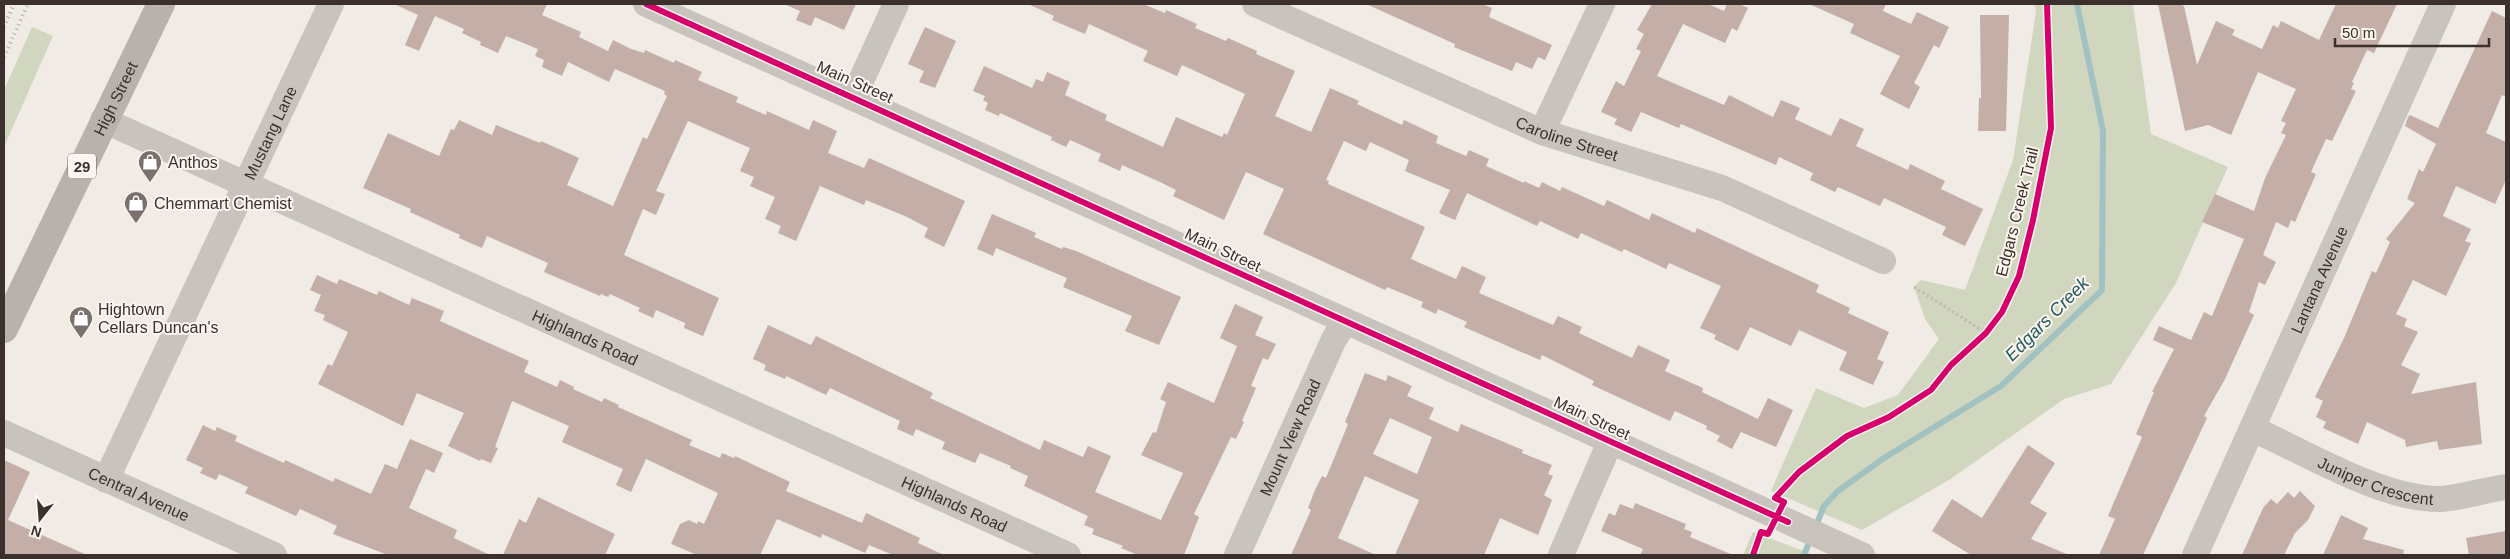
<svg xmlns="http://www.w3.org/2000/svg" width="2510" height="559" viewBox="0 0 2510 559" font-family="Helvetica,sans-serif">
  <rect width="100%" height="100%" fill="#f0ebe5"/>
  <!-- green -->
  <path fill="#d1d6bf" d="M2034 4H2133L2151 134 2228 167 2176 283 2111 384 2064 399 1949 480 1862 530 1771 491 1816 388 1864 408 1898 395 1939 339 1925 319 1914 287 1921 280 1965 290 2013 160 2036 12Z
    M32 27 53 36 4 147V90Z
    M1753 532 1806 552 1813 555H1743Z"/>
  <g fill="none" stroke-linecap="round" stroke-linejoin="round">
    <!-- stream -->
    <path stroke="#a1c2c1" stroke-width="6" d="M1815 528 1824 506 1838 491 1884 458 2001 386 2102 290 2103 131 2077 4
      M1804 555 1811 538"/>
  </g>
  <!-- building -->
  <path fill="#c3afa7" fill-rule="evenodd" d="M394 4H547L542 15 581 32 579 37 608 51 613 40 631 49 644 53 645 50 674 63 675 60 702 72 698 80 738 97 736 102 766 115 767 111 809 130 813 120 837 131 828 153 864 168 869 158 965 201 944 247 924 237 928 228 907 217 866 200 864 205 820 186 796 241 778 233 781 226 765 219 775 197 750 186 754 177 740 171 750 148 688 121 656 191 665 194 656 215 643 209 624 255 719 298 703 336 684 328 685 323 656 310 653 318 638 311 640 308 610 294 608 297 601 294 600 296 544 272 548 263 487 236 482 248 459 238 460 235 410 212 411 209 363 188 388 133 439 156 451 129 454 130 459 120 492 135 496 125 540 143 541 141 579 158 567 185 613 206 643 137 647 139 667 96 664 94 665 91 615 69 609 82 568 62 562 76 542 67 544 60 535 56 538 49 506 36 498 53 480 45 481 42 462 33 464 29 435 16 419 51 405 45 418 15Z
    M784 4H856L844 30 815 17 811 26 796 20 800 11Z
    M1028 4H1143L1165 13 1166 10 1197 24 1195 28 1226 41 1228 38 1257 51 1256 54 1295 71 1275 116 1311 132 1330 88 1359 101 1357 104 1402 125 1404 120 1438 136 1436 143 1466 156 1469 150 1489 159 1486 166 1524 183V181L1539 188 1542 182 1560 191 1562 187 1604 206 1607 200 1649 220 1652 213 1695 233 1697 228 1819 285 1816 292 1850 308 1848 313 1889 332 1877 359 1884 362 1873 385 1839 370 1847 352 1799 330 1791 346 1750 327 1738 351 1714 339 1716 335 1700 328 1721 286 1669 263 1666 269 1624 249 1622 252 1581 233 1578 239 1540 221 1537 226 1467 193 1455 220 1439 213 1450 190 1405 171 1409 160 1370 142 1366 151 1344 141 1326 180 1329 181 1328 184 1425 227 1411 259 1456 279 1462 266 1486 277 1479 293 1553 325 1558 316 1582 327 1579 333 1632 358 1638 345 1670 360 1665 371 1703 388 1702 392 1758 419 1768 398 1793 410 1776 447 1741 432 1732 449 1717 441 1720 436 1706 429 1707 426 1675 411 1670 421 1592 385 1594 381 1542 355 1540 360 1473 331 1464 327 1467 322 1438 309 1436 314 1421 307 1423 302 1387 287 1385 290 1263 234 1284 189 1246 172 1224 220 1173 196 1176 190 1160 182 1122 165 1120 171 1098 161 1101 154 1070 140 1066 147 1051 140 1052 137 1000 113 999 116 985 110 988 103 983 100 985 96 973 91 984 66 1032 88 1036 79 1043 82 1047 72 1070 82 1065 95 1107 115 1105 120 1163 147 1176 117 1222 137 1224 133 1227 135 1245 94 1182 65 1177 76 1143 61 1148 51 1089 24 1085 34 1052 20 1054 16Z
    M1366 4H1482L1492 8 1489 17 1552 45 1545 60 1538 57 1532 69 1516 62 1512 71 1454 47 1455 44Z
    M1652 4H1708L1724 11 1727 4H1739L1748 8 1737 31 1732 28 1725 43 1683 24 1657 76 1724 105 1729 95 1773 117 1781 100 1800 108 1795 119 1831 136 1840 118 1864 129 1856 146 1908 170 1910 164 1945 181 1941 189 1983 209 1965 246 1942 235 1946 227 1884 198 1880 206 1838 187 1835 192 1810 180 1813 173 1779 157 1776 165 1681 124 1679 128 1641 112 1631 132 1614 124 1617 119 1601 112 1616 81 1624 86 1641 51 1636 49 1644 34 1637 30Z
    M1809 4H1886L1883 11 1911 24 1917 12 1949 27 1939 48 1934 45 1914 83 1920 87 1909 109 1880 94 1900 56 1850 33 1854 24Z
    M2158 4H2179L2184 6 2197 65 2216 21 2235 30 2232 35 2262 49 2273 25 2278 28 2281 21 2319 40 2336 4H2397L2374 53 2367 50 2352 82 2354 83 2351 89 2356 91 2332 141 2326 139 2311 172 2316 174 2295 222 2291 220 2288 228 2276 222 2263 255 2276 262 2265 285 2259 282 2249 312 2254 315 2225 379 2204 416 2207 418 2143 555H2099L2115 519 2108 516 2142 437 2136 434 2154 392H2152L2174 349 2153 340 2159 326 2191 340 2204 312 2212 316 2244 239 2202 222 2215 194 2254 211 2265 178 2286 135 2281 133 2286 123 2281 121 2296 89 2258 72 2231 135 2208 125 2185 131Z
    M2492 11 2506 18V97L2502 95 2486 133 2506 142V180L2495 204 2456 186 2443 216 2471 229 2465 241 2471 243 2446 296 2413 280 2396 314 2407 319 2404 326 2418 332 2401 365 2420 374 2411 394 2476 382 2482 444 2439 450 2437 441 2406 447 2405 440 2367 422 2358 444 2323 428 2326 422 2316 417 2323 401 2315 397 2344 338 2372 271 2376 273 2390 242 2386 239 2415 203 2407 199 2419 169 2423 172 2436 144 2405 126 2408 117 2410 115 2438 128Z
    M1980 15H2009L2006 131H1978L1979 98H1981Z
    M925 27 956 41 935 88 919 82 924 71 908 64Z
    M992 214 1036 233 1034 237 1062 249 1063 247 1076 251 1181 297 1159 345 1125 331 1132 316 1063 287 1067 278 996 248 993 256 977 249Z
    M317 275 337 284 339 279 377 295 379 291 409 305 412 298 444 311 440 321 529 361 524 372 557 387 560 380 574 387 573 389 602 402 604 398 619 405 618 407 692 440 689 445 720 458 722 453 734 458 735 456 790 482 786 491 862 523 866 513 920 538 918 543 944 555H893L869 545 865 553 822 534 821 538 777 519 760 555H697L671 544 680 524 689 520 697 524 698 521 704 524 718 493 646 459 631 492 616 485 623 469 562 442 569 426 512 401 495 447 498 448 491 463 481 459 480 461 448 446 464 413 417 393 403 426 318 384 328 364 332 366 348 332 323 320 325 315 314 311 321 295 310 290Z
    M1235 304 1263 317 1255 335 1276 344 1268 360 1263 358 1251 386 1256 388 1242 421 1244 422 1236 439 1231 437 1194 514 1199 517 1184 555H1138L1121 548 1123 546 1092 534 1094 529 1084 525 1088 516 1024 486 1028 476 1010 468 1011 466 980 453 975 463 942 449 945 442 916 429 913 436 897 429 900 421 830 388 826 395 786 376 785 379 764 370 766 365 753 359 768 325 811 345 816 336 933 393 930 398 1040 450 1044 440 1083 457 1088 446 1111 456 1095 492 1161 520 1183 473 1141 455 1153 432 1156 433 1166 402 1160 399 1168 382 1214 403 1237 346 1220 338Z
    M1365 373 1386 381 1388 375 1412 386 1407 396 1434 408 1429 419 1458 432 1461 424 1523 450 1522 453 1552 465 1548 474 1553 476 1544 495 1552 500 1538 535 1500 518 1484 555H1395L1419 500 1365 476 1338 538 1376 555H1291L1311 510 1308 508 1315 490 1322 476 1326 478 1348 424 1345 422ZM1390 418 1432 437 1417 474 1373 454Z
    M203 425 215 431 217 427 237 436 235 441 284 463 285 460 333 482 335 478 371 494 385 464 397 469 410 439 443 453 434 473 426 469 409 508 457 530 454 538 490 555H388L333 534 337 526 300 509 296 516 245 493 248 487 219 474 216 480 200 473 203 468 186 460Z
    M2028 445 2055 463 2030 503 2047 513 2031 539 2069 555H1971L1932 531 1952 499 1982 518Z
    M4 460 30 472 8 520 87 555H4Z
    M2300 491 2315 506 2308 520 2295 533 2284 555H2242L2263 508 2271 499 2277 504 2288 492 2294 498Z
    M538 497 615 534 605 555H503L519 519 526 523Z
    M1635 503 1686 524 1684 529 1692 532 1690 537 1733 555H1640L1643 549 1601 531 1609 513 1615 516 1620 504 1633 509Z
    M2341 515 2368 528 2363 539 2404 550 2403 555H2323Z
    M2506 531V555H2469L2466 538Z"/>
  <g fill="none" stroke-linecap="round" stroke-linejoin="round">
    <!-- path -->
    <path stroke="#c2bbb6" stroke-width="3" stroke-dasharray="2.5 2.5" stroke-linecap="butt" d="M1914 287 1986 333"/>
    <!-- minor -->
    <g stroke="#c9c3be" stroke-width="26">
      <path d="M646 4 1862 555"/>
      <path id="s1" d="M1255 4 1542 132 1722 188 1883 261"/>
      <path d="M854 96 896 4"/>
      <path id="s2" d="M103 120 1068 555"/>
      <path d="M1542 132 1602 4"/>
      <path id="s3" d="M2253 429C2305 452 2384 501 2442 499 2463 497 2485 490 2506 487"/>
      <path id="s4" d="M4 433 274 555"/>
      <path id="s5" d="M106 480 331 4"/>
      <path id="s6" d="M1237 555 1334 339 1346 321"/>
      <path d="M1561 555 1610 442"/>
      <path id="s7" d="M2195 555 2443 4"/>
    </g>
    <!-- major -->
    <path stroke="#b8b1ad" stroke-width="28" id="s8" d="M4 329 161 4"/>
    <!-- rail -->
    <path stroke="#b1aca8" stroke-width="4" stroke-dasharray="1 4" stroke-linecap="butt" d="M4 27 14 4
      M4 57 28 4"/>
    <!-- cycleway casing -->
    <g stroke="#fbf5ee" stroke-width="9">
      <path id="cycleway" d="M646 4 1788 522
        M1753 555 1761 532 1768 534 1784 502 1775 498 1799 472 1847 436 1889 417 1931 390 1951 365 1986 333 2002 312 2019 276 2033 220 2051 128 2047 4"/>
    </g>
    <!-- cycleway -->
    <use href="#cycleway" stroke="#d6006c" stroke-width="6"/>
  </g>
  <!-- icons -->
  <defs>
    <g id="shop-pin" transform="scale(1.25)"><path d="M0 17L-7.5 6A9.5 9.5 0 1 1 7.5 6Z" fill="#7a716c" stroke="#fbf5ee"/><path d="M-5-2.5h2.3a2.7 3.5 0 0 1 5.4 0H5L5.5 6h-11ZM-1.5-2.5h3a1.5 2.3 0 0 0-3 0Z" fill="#fff"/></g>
  </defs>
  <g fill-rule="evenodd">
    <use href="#shop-pin" x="150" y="162"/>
    <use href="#shop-pin" x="136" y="203"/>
    <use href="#shop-pin" x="81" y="318"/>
  </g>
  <g text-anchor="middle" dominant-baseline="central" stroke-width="4" stroke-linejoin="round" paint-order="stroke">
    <!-- shield labels -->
    <rect fill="#fbf5ee" stroke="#756b66" stroke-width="1" x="68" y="153.5" width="28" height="25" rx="4"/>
    <g font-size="15" font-weight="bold" fill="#3b302b">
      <text x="82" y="166">29</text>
    </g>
    <!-- street labels -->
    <g font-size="16" fill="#3b302b" stroke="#fbf5ee">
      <text transform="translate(855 82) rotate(24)">Main Street</text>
      <text stroke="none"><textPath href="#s8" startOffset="256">High Street</textPath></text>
      <text stroke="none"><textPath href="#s5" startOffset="384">Mustang Lane</textPath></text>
      <text stroke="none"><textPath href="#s1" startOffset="340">Caroline Street</textPath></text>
      <text transform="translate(2017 212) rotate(-76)">Edgars Creek Trail</text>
      <text transform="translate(1223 250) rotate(25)">Main Street</text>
      <text stroke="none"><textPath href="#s7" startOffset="302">Lantana Avenue</textPath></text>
      <text stroke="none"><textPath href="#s2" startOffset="529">Highlands Road</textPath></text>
      <text transform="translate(1592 418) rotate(25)">Main Street</text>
      <text stroke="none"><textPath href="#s6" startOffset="129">Mount View Road</textPath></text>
      <text stroke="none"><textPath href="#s3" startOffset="134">Juniper Crescent</textPath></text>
      <text stroke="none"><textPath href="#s4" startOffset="148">Central Avenue</textPath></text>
      <text stroke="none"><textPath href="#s2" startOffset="934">Highlands Road</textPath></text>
    </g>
    <!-- poi labels -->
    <g font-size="16" fill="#3b302b" stroke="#fbf5ee" text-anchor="start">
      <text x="168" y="162">Anthos</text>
      <text x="154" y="203">Chemmart Chemist</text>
      <text x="98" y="309">Hightown<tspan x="98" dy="18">Cellars Duncan's</tspan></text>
    </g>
    <!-- water labels -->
    <g font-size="18" font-style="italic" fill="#1f5a5e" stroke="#fbf5ee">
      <text transform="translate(2047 319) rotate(-45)">Edgars Creek</text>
    </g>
  </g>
  <!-- border -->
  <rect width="2510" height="559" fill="none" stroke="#3b302b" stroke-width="10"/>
  <!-- north arrow -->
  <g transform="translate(40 519) rotate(197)" stroke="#fbf5ee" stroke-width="4" paint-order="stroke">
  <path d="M0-4L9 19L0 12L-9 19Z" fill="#3b302b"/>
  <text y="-8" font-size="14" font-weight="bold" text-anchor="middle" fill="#3b302b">N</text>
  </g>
  <!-- scale -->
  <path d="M2335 38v8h154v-8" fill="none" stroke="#3b302b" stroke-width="2.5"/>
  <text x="2342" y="38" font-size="15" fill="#3b302b" stroke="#fbf5ee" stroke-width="4" paint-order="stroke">50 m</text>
</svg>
